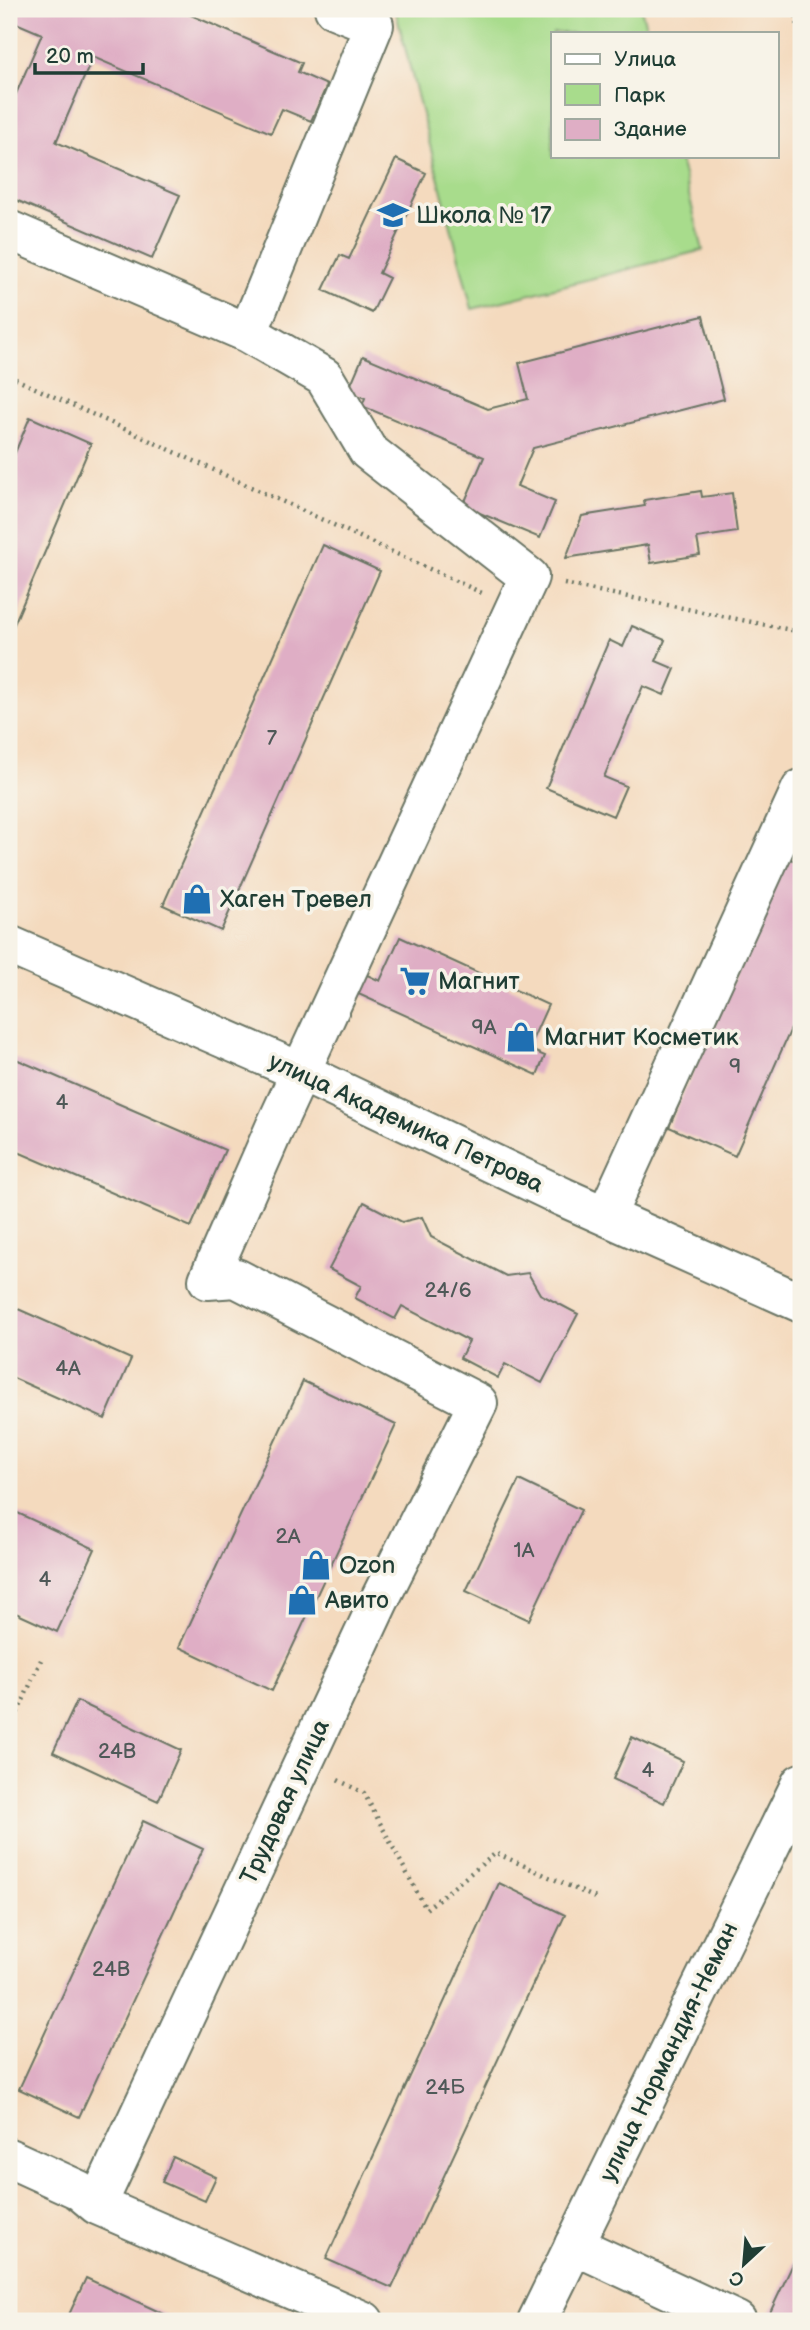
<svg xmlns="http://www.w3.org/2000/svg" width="810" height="2330" viewBox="0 0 810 2330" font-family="'Balsamiq Sans',sans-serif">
  <rect width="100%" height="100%" fill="#f7f3e8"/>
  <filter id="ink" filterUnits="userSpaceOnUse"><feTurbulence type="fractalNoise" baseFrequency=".0143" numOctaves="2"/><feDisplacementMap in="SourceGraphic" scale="14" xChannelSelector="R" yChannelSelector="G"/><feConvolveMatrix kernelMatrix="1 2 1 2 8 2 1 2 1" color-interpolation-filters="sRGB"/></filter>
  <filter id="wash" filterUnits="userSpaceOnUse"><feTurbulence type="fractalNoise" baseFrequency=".00686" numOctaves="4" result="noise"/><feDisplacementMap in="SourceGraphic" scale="28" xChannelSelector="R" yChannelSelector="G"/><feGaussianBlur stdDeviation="1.57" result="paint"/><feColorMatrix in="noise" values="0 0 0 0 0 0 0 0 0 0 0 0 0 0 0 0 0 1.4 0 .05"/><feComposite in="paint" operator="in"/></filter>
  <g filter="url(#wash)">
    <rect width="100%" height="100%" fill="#f4dabe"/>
    <!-- green -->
    <path fill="#a8dc8c" stroke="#648c60" stroke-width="2" d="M395 9H641L648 33H553V156H679L703 250 472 309Z"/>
    <g id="blocks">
      <!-- building -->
      <path fill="#dfaec5" d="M9 9H177L302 63 298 72 327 85 311 121 282 109 271 133 93 57 56 142 180 195 152 259 9 197V110L42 34 9 20Z
        M396 159 426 173 379 273 389 278 372 313 323 290 340 255 349 259Z
        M703 316 724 399 533 448 517 486 555 502 540 538 463 506 484 457 362 406 365 398 348 391 363 356 488 409 528 399 519 363Z
        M30 417 91 444 9 636V467Z
        M701 491 702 497 732 493 737 532 697 538 700 555 651 563 648 545 566 558 582 516 645 506 644 500Z
        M323 545 380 571 221 931 163 905Z
        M632 626 665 640 656 661 675 669 664 695 643 686 604 777 626 786 613 816 546 788 609 640 623 647Z
        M787 857 801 864V1006L735 1156 669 1127Z
        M400 937 548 1005 528 1049 545 1056 537 1075 354 992 363 973 380 981Z
        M9 1056 225 1150 191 1227 9 1148Z
        M364 1202 402 1222 422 1217 431 1237 506 1276 528 1273 540 1294 578 1314 542 1383 505 1364 498 1378 460 1358 469 1341 402 1306 395 1319 355 1298 361 1286 329 1269Z
        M9 1305 131 1359 105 1419 9 1376Z
        M303 1381 396 1425 272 1691 179 1647Z
        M519 1480 581 1510 529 1620 466 1591Z
        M9 1509 95 1549 57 1632 9 1610Z
        M77 1701 181 1750 158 1801 53 1752Z
        M632 1737 683 1761 664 1803 613 1779Z
        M143 1821 203 1849 79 2117 19 2089Z
        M499 1883 565 1915 392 2288 326 2259Z
        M173 2157 216 2177 205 2201 162 2182Z
        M801 2247V2321H766Z
        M86 2278 179 2321H66Z"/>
    </g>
  </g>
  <g filter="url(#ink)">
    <use href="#blocks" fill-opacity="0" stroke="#6a7464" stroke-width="2"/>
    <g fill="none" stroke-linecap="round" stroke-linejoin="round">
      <!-- minor casing -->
      <g stroke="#6a7464" stroke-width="42">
        <path id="minor" d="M9 230 248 333 324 377 368 451 529 577 275 1127 208 1280 236 1278 478 1403 379 1601 97 2205
          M248 333 374 25 334 9
          M9 945 301 1072 563 1197 801 1303
          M606 1216 801 789
          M9 2158 79 2190 97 2205 364 2321
          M574 2245 737 2321"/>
      </g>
      <!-- major casing -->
      <g stroke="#6a7464" stroke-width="42">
        <path id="major" d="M537 2321 801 1783"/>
      </g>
      <!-- path -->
      <path stroke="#6a7464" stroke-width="4.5" stroke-dasharray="2 5" stroke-linecap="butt" d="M795 9 801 47
        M9 376 482 593
        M564 584 801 632
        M9 1732 41 1660
        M338 1780 364 1793 426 1909 496 1853 598 1899"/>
      <!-- minor -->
      <use href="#minor" stroke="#fff" stroke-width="38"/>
      <!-- major -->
      <use href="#major" stroke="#fff" stroke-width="38"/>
    </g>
  </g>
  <!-- icons -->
  <defs>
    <g id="school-bare" transform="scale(2.415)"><path d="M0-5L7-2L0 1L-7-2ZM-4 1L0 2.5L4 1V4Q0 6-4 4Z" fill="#1f6fb2" stroke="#f7f3e8" stroke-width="2.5" paint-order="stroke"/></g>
    <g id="shop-bare" transform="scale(2.415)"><path d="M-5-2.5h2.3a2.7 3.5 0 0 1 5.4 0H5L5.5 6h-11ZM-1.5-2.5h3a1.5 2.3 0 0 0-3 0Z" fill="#1f6fb2" stroke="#f7f3e8" stroke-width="2.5" paint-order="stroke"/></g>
    <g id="supermarket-bare" transform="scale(2.415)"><path d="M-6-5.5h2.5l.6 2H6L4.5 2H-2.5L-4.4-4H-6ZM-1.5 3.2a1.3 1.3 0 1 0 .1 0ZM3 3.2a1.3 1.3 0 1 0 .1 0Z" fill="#1f6fb2" stroke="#f7f3e8" stroke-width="2.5" paint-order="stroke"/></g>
  </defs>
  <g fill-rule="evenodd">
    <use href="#school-bare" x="393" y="215"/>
    <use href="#shop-bare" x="197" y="899"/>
    <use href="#supermarket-bare" x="415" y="981"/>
    <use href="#shop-bare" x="521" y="1037"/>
    <use href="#shop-bare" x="316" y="1565"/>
    <use href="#shop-bare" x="302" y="1600"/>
  </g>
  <g text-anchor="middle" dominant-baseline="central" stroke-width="7" stroke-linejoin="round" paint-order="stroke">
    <!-- number labels -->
    <g font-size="21" fill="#4f5958">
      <text x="272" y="738">7</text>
      <text x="484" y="1027">9А</text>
      <text x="735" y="1066">9</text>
      <text x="62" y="1102">4</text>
      <text x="448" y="1290">24/6</text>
      <text x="68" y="1368">4А</text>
      <text x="288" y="1536">2А</text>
      <text x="524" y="1550">1А</text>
      <text x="45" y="1579">4</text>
      <text x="117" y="1751">24В</text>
      <text x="648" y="1770">4</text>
      <text x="111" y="1969">24В</text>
      <text x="445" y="2087">24Б</text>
    </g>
    <!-- poi labels -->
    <g font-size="24" fill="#1f3d34" stroke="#f7f3e8" text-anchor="start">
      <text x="416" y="215">Школа № 17</text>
      <text x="220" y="899">Хаген Тревел</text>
      <text x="438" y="981">Магнит</text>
      <text x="544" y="1037">Магнит Косметик</text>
      <text x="339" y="1565">Ozon</text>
      <text x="325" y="1600">Авито</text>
    </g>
    <!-- street labels -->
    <g font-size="24" fill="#1f3d34" stroke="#f7f3e8">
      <text transform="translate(406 1123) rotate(25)">улица Академика Петрова</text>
      <text transform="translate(285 1802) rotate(-65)">Трудовая улица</text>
      <text transform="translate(669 2052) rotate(-64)">улица Нормандия-Неман</text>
    </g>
  </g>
  <!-- margin -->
  <rect width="810" height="2330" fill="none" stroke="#f7f3e8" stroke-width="35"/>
  <!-- legend -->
  <rect x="551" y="32" width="228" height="126" fill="#f7f3e8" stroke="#a1aaa0" stroke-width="2"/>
  <rect x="565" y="54" width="35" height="10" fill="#ffffff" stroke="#a1aaa0" stroke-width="2"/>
  <text x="614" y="66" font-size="21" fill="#1f3d34">Улица</text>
  <rect x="565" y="84" width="35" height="21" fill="#a8dc8c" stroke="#a1aaa0" stroke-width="2"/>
  <text x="614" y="102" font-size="21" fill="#1f3d34">Парк</text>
  <rect x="565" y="119" width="35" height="21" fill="#dfaec5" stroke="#a1aaa0" stroke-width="2"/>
  <text x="614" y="136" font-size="21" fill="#1f3d34">Здание</text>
  <!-- north arrow -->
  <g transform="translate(744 2264) rotate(206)" stroke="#f7f3e8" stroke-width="5" paint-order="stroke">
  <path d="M0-5L12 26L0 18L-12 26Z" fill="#1f3d34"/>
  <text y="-10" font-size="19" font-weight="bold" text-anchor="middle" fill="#1f3d34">С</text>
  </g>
  <!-- scale -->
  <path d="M35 63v10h108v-10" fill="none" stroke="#1f3d34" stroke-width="3.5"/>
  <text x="46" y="63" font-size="21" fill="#1f3d34" stroke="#f7f3e8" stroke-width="5" paint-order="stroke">20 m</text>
</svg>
